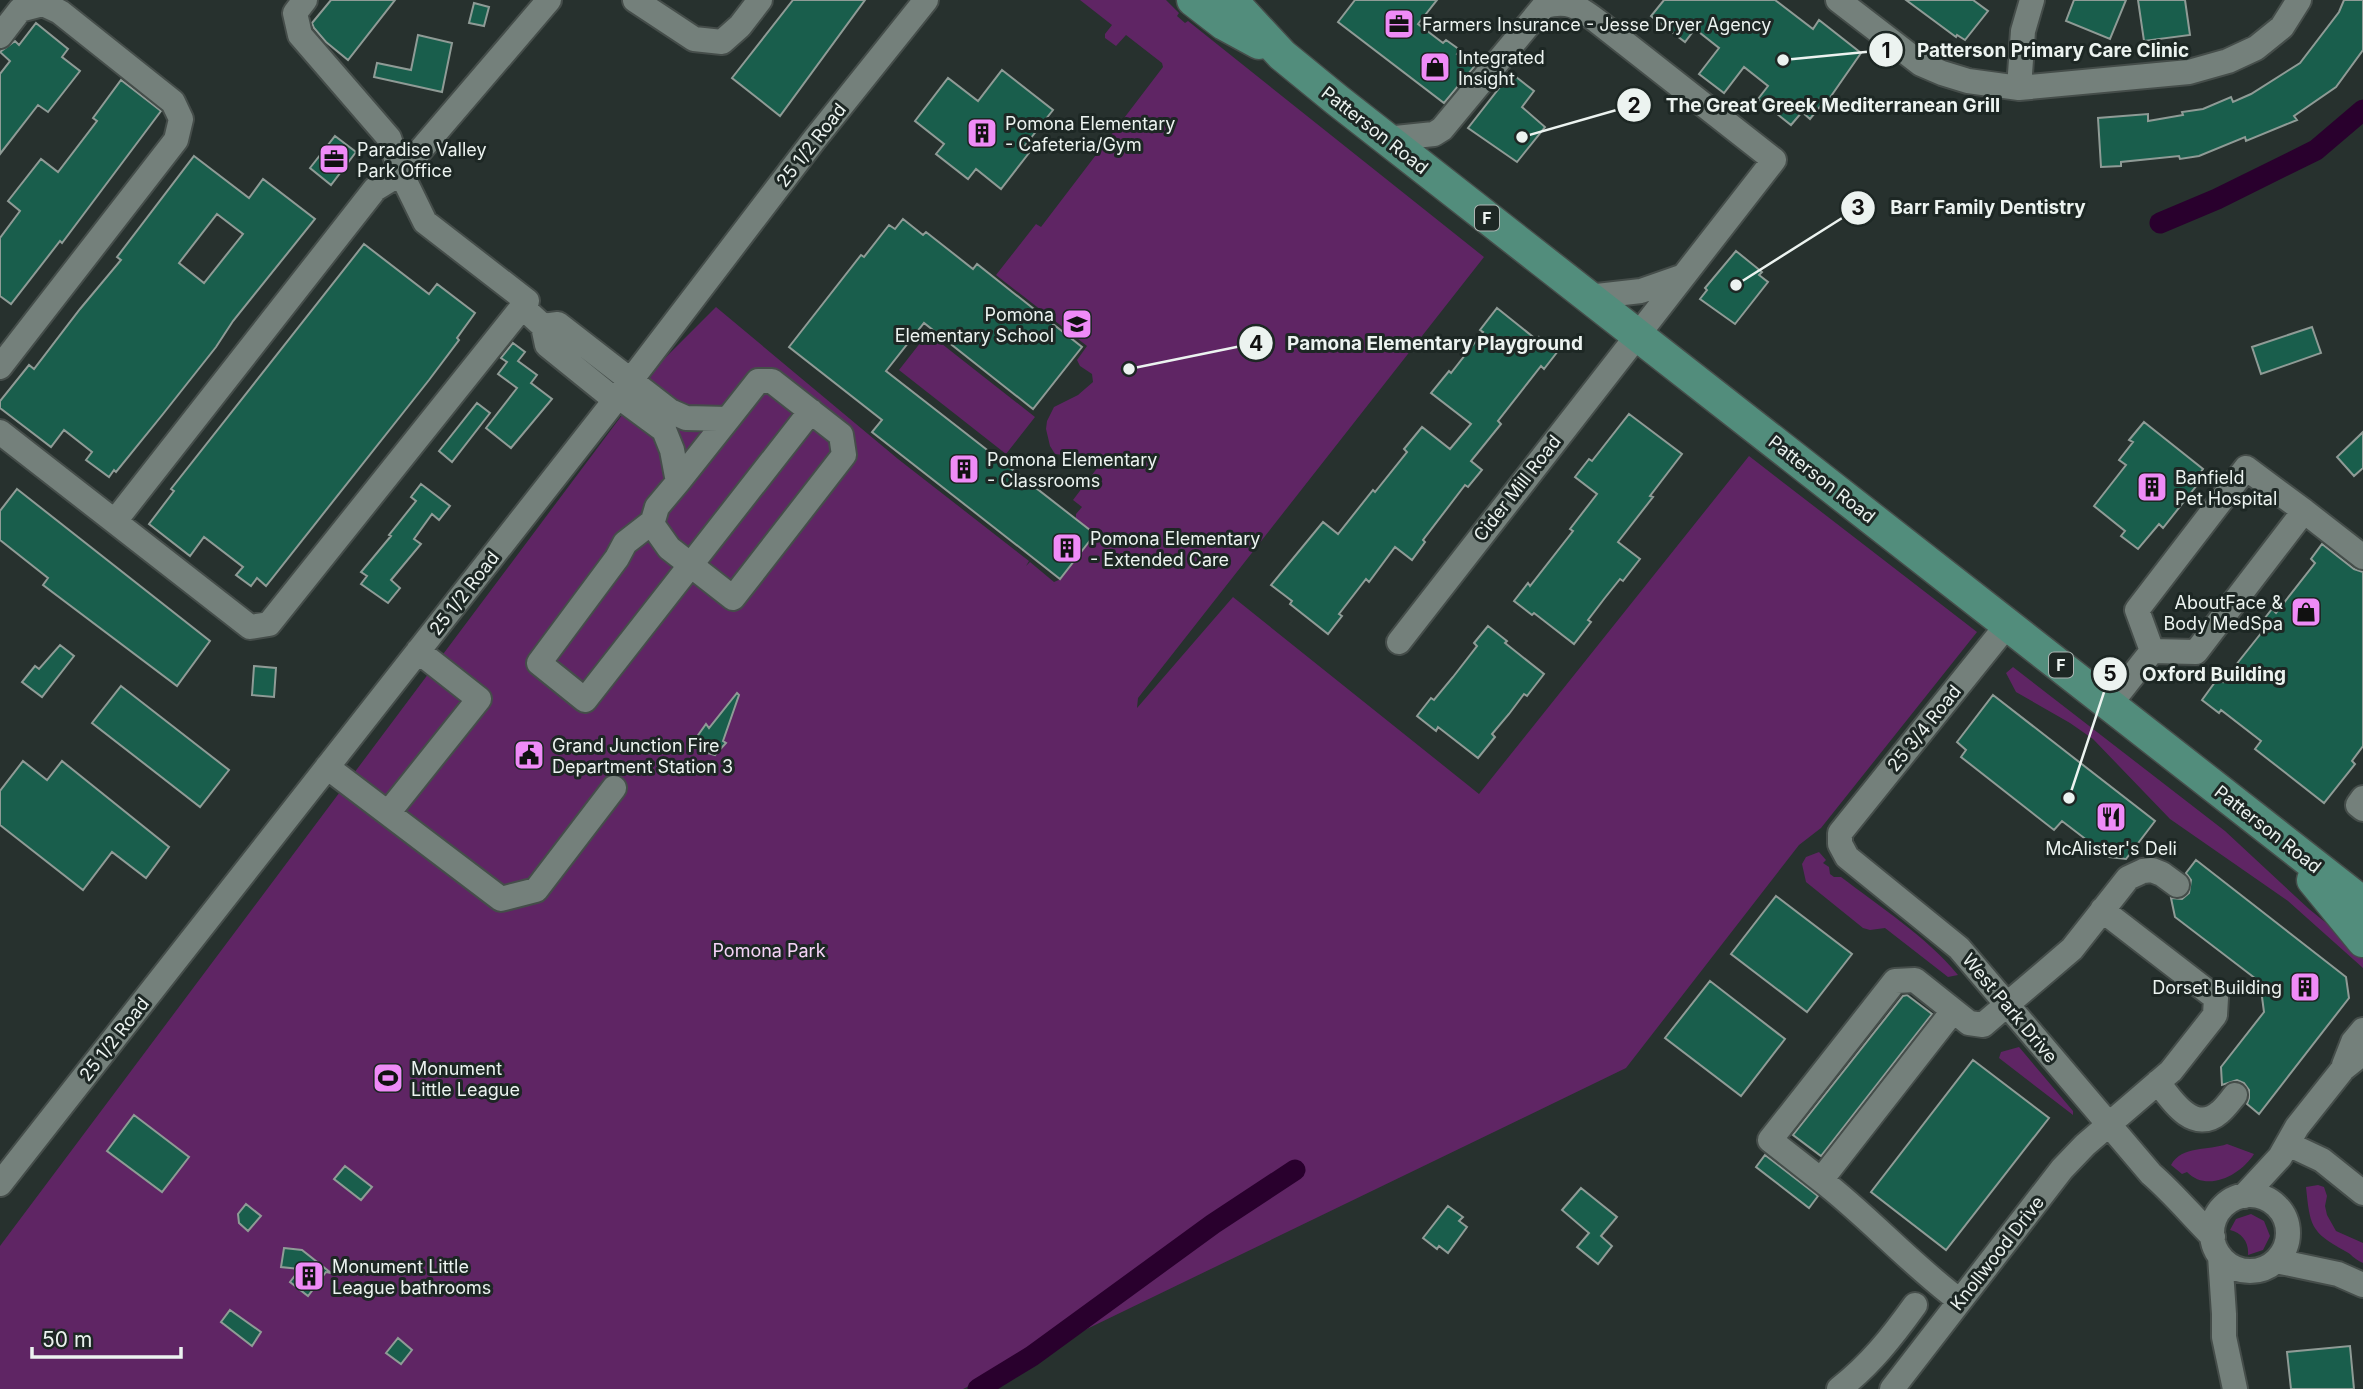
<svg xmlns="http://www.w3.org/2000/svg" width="2363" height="1389" viewBox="0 0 2363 1389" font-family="Inter,sans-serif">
  <rect width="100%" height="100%" fill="#27312e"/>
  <!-- green -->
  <path fill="#5f2564" d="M1080 0H1166L1179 13 1177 16 1185 23 1188 21 1484 257 1138 698 1137 708 1233 597 1479 794 1749 456 1977 632 1821 828 1799 845 1626 1068 963 1389H0V1246L664 359 716 307 898 459 1029 561 1026 566 1030 562 1054 582 1061 579 1095 534 1076 518V514L1082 507 1073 500 1098 467 1076 452 1064 455 1055 454 1050 446 1046 429 1047 421 1054 407 1078 395 1093 382 1092 374 1080 366 1077 360 1087 346 996 275 1036 224 1041 227 1163 67 1162 63 1126 35 1116 46 1105 38V34L1112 25Z
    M928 333 1035 417 1006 454 899 370Z
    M2013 667 2225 831 2309 909 2363 953V968L2288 901 2170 819 2093 739 2070 723 2016 692 2006 673Z
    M1819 852 1826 860 1823 863 1829 867 1830 874 1834 877H1841C1880 907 1926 936 1958 975L1948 977 1885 928 1870 930 1863 928 1806 882 1802 864 1806 857Z
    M2019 1047 2073 1111V1115L1999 1058 2001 1052Z
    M2227 1144 2254 1154C2241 1175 2207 1193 2187 1172L2182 1174 2171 1165C2182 1145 2208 1151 2227 1144Z
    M2318 1185 2324 1187 2327 1196 2325 1206 2327 1215 2336 1231 2363 1243V1263C2352 1258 2353 1255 2345 1251 2310 1232 2310 1225 2306 1187Z
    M2251 1214 2264 1221 2270 1236 2263 1250 2248 1255C2249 1242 2242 1233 2230 1230L2236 1219Z"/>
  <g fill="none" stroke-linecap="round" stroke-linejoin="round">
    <!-- canal -->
    <path stroke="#29002d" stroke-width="21" d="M2160 223 2217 199 2316 150 2363 110
      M978 1389 1032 1356 1213 1224 1295 1170"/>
  </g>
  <!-- building -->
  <path fill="#195e4c" stroke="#8f9b96" stroke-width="2" fill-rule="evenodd" d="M331 0H395L348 60 326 42 314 28 312 23Z
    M793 0H865L780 116 732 78Z
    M1355 0H1437L1418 24 1443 43 1446 40 1460 50 1457 54 1474 67 1444 103 1338 22Z
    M1664 0H1775L1813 29 1819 20 1861 53 1829 99 1827 98 1810 119 1802 112 1791 125 1758 99 1768 86 1744 67 1724 93 1699 74 1719 48 1695 29 1685 42 1651 16Z
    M1906 0H1973L1988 11 1965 40 1957 35 1956 37Z
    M2074 0H2126L2110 39 2066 21Z
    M2138 0H2185L2190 35 2144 41Z
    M2344 0H2363V50L2336 87 2294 116 2297 120 2246 141 2245 137 2199 156 2180 159 2179 156 2121 162V166L2101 167 2098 118 2148 114V121L2183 115 2182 112 2203 109 2231 97 2233 102 2251 94 2300 63 2339 12Z
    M474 3 489 7 484 26 469 23Z
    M36 23 68 49 62 57 80 71 48 112 38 105 0 154V74L10 61 0 52 15 41 19 45Z
    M418 35 452 43 442 92 374 77 377 63 411 70Z
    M1002 70 1053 110 1023 148 1029 153 1001 189 976 169 968 179 936 154 944 144 915 121 948 78 978 101Z
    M1511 73 1534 91 1522 107 1545 127 1517 162 1468 128Z
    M121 80 161 111 62 243 60 241 11 304 0 296V238L20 211 8 201 41 159 58 172 97 121 93 118Z
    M335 136 356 152 331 185 310 168Z
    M194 156 249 198 263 179 315 219 233 321 216 347 163 414 116 472 114 470 109 477 86 460 92 452 64 430 51 447 0 408V401L29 365 34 369 80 309 121 260 117 257ZM217 214 243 234 204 283 179 263Z
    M903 219 923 235 926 232 973 269 977 264 1082 347 1033 409 924 323 886 371 1095 534 1060 579 872 432 882 420 789 347 861 255 864 257 889 225 895 229Z
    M364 244 429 294 437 284 475 313 457 338 459 340 429 380 266 586 257 578 251 586 236 575 243 567 204 537 190 556 149 524 174 491 171 489Z
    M1736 251 1762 272 1759 275 1768 282 1735 324 1700 299 1707 290 1705 288Z
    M1497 308 1537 340 1539 337 1558 351 1544 369 1541 366 1498 421 1501 424 1471 461 1482 470 1468 487 1465 485 1423 540 1425 542 1412 560 1395 547 1369 582 1366 579 1339 614 1342 616 1328 634 1290 604 1292 601 1271 585 1323 522 1338 534 1373 490 1375 492 1407 452 1404 449 1422 427 1450 449 1471 424 1431 393 1449 371 1451 373 1483 332 1480 330Z
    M2312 327 2321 353 2261 374 2252 347Z
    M513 343 525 352 518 361 537 375 531 383 552 399 511 448 486 428 517 388 498 374 507 362 501 358Z
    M477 403 490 413 452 462 439 451Z
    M1629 414 1682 454 1650 496 1653 497 1618 542 1640 559 1623 581 1620 579 1604 599 1588 620 1591 622 1574 644 1534 613 1532 615 1514 601 1528 583 1530 586 1573 531 1570 529 1597 494 1575 477 1589 459 1592 461Z
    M2144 422 2203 469 2197 477 2201 480 2163 528 2159 524 2138 549 2121 536 2125 531 2094 506 2126 465 2119 460 2133 442 2129 440Z
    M2363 432V468L2354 476 2337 457Z
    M421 484 450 506 439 520 432 514 414 539 421 544 391 580 400 588 388 603 361 584 367 576 361 572 391 536 389 535 416 501 411 497Z
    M17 489 210 641 177 686 43 585 48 578 0 540V511Z
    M2322 544 2354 569 2363 572V746L2352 761 2355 764 2324 803 2255 749 2261 741 2221 710 2219 713 2202 700 2218 678 2223 682 2239 661 2262 632 2257 628 2272 609 2276 613 2315 563 2311 559Z
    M1488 626 1507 641 1505 643 1544 674 1527 696 1524 694 1509 714 1492 734 1495 737 1478 758 1438 727 1436 731 1417 716 1431 698 1434 700 1453 677 1477 646 1474 643Z
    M60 645 74 656 42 697 22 682 35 666 39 669Z
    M254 666 276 668 274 697 252 695Z
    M121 686 229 770 200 807 92 723Z
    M737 693 739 695 723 741 726 743 715 755 704 752 696 738 706 724 709 728Z
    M1993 695 2155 821 2126 859 2109 857 2062 821 2054 830 1961 757 1966 750 1957 742Z
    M23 761 47 780 62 761 169 847 146 878 112 852 83 890 0 825V791Z
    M2196 860 2346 977 2349 998 2259 1114 2247 1104 2249 1098V1090L2244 1083 2237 1080 2222 1085 2221 1067 2264 1012 2260 982 2175 917 2171 898 2182 899 2189 893 2191 880 2186 873Z
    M1776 896 1852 954 1807 1012 1731 954Z
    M1710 981 1785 1039 1741 1096 1665 1038Z
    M1907 995 1932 1014 1821 1156 1793 1135 1903 996Z
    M1973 1060 2049 1118 1946 1250 1871 1192Z
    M134 1115 189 1157 162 1192 107 1151Z
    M1765 1155 1818 1196 1809 1208 1756 1167Z
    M345 1166 372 1187 361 1200 334 1179Z
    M1581 1188 1617 1217 1601 1236 1612 1246 1598 1264 1577 1247 1589 1233 1562 1210Z
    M246 1204 261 1216 248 1231 239 1223 238 1214Z
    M1448 1206 1463 1217 1459 1221 1467 1227 1448 1253 1439 1246 1437 1249 1423 1238Z
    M284 1248 302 1250 331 1273 326 1272 308 1296 290 1282 300 1269 281 1267Z
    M230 1310 261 1332 252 1346 221 1322Z
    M398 1338 412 1350 401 1364 386 1353Z
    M2350 1346 2354 1389H2291L2287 1352Z"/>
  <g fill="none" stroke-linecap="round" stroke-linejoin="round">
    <!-- minor casing -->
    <g stroke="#454d4a" stroke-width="28">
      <path id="minor" d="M635 0 694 39 722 42 740 26 760 0
        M1838 0 1921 64 1942 73 1968 81 2019 88 2189 72 2228 61 2256 48 2282 27 2299 0
        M0 36 20 10 43 4 60 12 173 102 181 119 176 140 0 367
        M2019 88 2023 31 2032 0
        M1386 139 1434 134 1442 129 1544 6C1569 0 1577 6 1597 21L1774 160 1399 642
        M1588 297 1641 291 1681 277
        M531 315 543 326 547 345 615 400
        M543 326 558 324 670 411 686 418 728 419 758 381H772L841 435 844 455 733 598 669 548 652 524 657 507 678 482 672 450 664 430 618 396
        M0 432 250 627 269 624 527 301 425 222 401 173 389 138 300 35 295 13 305 0
        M678 482 728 419
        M115 521 375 189 401 173 549 0
        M652 522 625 543 617 558 539 663 585 700 811 411
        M2008 624 1840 833V844L1847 857 1959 948 2151 1174C2173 1193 2192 1216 2213 1237
        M2152 651 2137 610 2246 468 2304 511
        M2111 703 2152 651 2196 652 2304 511 2363 557
        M327 767 501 899 536 890 614 788
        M2363 798 2358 805 2363 809
        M388 813 479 699 418 651
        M1953 1011 1821 1180 1770 1140 1895 981 1915 980 1969 1023 1983 1025 2072 949 2128 878 2143 871 2152 870 2162 874 2177 885
        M2344 1065 2353 1042 2363 1030
        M2158 1082C2171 1100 2194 1135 2220 1112 2225 1108 2230 1101 2235 1095
        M2288 1144 2322 1160 2363 1193
        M1821 1180C1870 1218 1910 1264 1960 1301
        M0 1184 631 380 814 140 926 0
        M2212 1233a38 38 0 1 1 76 0a38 38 0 1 1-76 0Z
        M2244 1196 2280 1157 2297 1127 2343 1069 2363 1053
        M2220 1256 2224 1314V1337L2235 1389
        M2276 1261 2338 1274 2363 1285
        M1839 1389C1870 1365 1892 1337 1915 1305
        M1892 1389 2062 1169 2085 1145 2171 1071 2215 1015 2216 998 2102 910"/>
    </g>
    <!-- major casing -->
    <g stroke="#454d4a" stroke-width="35">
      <path id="major" d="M1193 0 1224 24 1259 43
        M1231 0 1282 55 1337 100 2363 903
        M2313 880 2363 941"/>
    </g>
    <!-- minor -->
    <use href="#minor" stroke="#74807b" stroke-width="24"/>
    <!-- major -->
    <use href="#major" stroke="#528d7c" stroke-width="32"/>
  </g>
  <!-- icons -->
  <defs>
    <g id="office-square" transform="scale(1.575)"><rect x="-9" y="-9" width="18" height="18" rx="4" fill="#ef8bf7" stroke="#1d2724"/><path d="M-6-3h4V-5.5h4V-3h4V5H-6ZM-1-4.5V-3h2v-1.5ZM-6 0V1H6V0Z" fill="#111"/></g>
    <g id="shop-square" transform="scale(1.575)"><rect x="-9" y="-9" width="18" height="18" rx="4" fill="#ef8bf7" stroke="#1d2724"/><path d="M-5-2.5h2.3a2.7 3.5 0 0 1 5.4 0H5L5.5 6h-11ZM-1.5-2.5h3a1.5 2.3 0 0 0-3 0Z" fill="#111"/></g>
    <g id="building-square" transform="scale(1.575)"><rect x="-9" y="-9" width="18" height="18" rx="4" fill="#ef8bf7" stroke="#1d2724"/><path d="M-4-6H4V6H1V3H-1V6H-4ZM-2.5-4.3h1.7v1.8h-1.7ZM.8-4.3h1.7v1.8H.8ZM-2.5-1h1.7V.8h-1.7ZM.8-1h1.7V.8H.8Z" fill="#111"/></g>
    <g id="school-square" transform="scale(1.575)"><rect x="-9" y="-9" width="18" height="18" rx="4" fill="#ef8bf7" stroke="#1d2724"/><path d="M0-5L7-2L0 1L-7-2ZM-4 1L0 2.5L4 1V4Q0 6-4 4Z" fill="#111"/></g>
    <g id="civic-square" transform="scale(1.575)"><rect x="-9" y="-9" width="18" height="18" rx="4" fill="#ef8bf7" stroke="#1d2724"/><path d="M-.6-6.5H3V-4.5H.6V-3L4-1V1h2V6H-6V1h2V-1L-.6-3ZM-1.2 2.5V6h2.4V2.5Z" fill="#111"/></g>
    <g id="restaurant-square" transform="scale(1.575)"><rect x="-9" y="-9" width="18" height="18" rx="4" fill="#ef8bf7" stroke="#1d2724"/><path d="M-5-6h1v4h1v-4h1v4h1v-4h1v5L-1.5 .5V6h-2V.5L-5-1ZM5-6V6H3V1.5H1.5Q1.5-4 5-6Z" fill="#111"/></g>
    <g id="stadium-square" transform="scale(1.575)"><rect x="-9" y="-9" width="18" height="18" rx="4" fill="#ef8bf7" stroke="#1d2724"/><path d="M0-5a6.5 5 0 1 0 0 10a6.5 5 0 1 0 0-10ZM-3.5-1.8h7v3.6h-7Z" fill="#111"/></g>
  </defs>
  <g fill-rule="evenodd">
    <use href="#office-square" x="1399" y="24"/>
    <use href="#shop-square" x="1435" y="67"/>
    <use href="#building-square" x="982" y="133"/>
    <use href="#office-square" x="334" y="159"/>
    <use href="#school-square" x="1077" y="324"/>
    <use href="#building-square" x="964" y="469"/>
    <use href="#building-square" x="2152" y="487"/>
    <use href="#building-square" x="1067" y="548"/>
    <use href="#shop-square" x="2306" y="612"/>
    <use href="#civic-square" x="529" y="755"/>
    <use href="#restaurant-square" x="2111" y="817"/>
    <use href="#building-square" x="2305" y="987"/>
    <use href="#stadium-square" x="388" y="1078"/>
    <use href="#building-square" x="309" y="1276"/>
  </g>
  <g text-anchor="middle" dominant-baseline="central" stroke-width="6" stroke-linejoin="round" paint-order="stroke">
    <!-- shield labels -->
    <g fill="#1d2724" stroke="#aeb6b3" stroke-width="2">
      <rect x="1475" y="205.5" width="24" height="25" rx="5"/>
      <rect x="2049" y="652.5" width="24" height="25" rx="5"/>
    </g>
    <g font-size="16" font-weight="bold" fill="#ecf3f0">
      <text x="1487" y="218">F</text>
      <text x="2061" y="665">F</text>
    </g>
    <!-- poi labels -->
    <g font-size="18" fill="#ecf3f0" stroke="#1d2724" text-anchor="start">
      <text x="1422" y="24">Farmers Insurance - Jesse Dryer Agency</text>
      <text x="1458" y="57">Integrated<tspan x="1458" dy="21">Insight</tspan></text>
      <text x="1005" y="123">Pomona Elementary<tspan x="1005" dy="21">- Cafeteria/Gym</tspan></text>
      <text x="357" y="149">Paradise Valley<tspan x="357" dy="21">Park Office</tspan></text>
      <text x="1054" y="314" text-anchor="end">Pomona<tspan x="1054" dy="21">Elementary School</tspan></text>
      <text x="987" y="459">Pomona Elementary<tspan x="987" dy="21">- Classrooms</tspan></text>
      <text x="2175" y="477">Banfield<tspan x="2175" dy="21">Pet Hospital</tspan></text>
      <text x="1090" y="538">Pomona Elementary<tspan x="1090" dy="21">- Extended Care</tspan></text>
      <text x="2283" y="602" text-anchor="end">AboutFace &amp;<tspan x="2283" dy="21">Body MedSpa</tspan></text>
      <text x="552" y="745">Grand Junction Fire<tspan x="552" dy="21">Department Station 3</tspan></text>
      <text x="2111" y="848" text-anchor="middle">McAlister's Deli</text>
      <text x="2282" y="987" text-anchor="end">Dorset Building</text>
      <text x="411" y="1068">Monument<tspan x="411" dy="21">Little League</tspan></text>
      <text x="332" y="1266">Monument Little<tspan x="332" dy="21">League bathrooms</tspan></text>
    </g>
    <!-- street labels -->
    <g font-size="18" fill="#ecf3f0" stroke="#1d2724">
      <text transform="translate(1375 130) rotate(38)">Patterson Road</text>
      <text transform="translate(811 145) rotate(-52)">25 1/2 Road</text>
      <text transform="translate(1822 479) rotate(38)">Patterson Road</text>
      <text transform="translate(1517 488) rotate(-52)">Cider Mill Road</text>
      <text transform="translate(464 593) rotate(-52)">25 1/2 Road</text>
      <text transform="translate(1924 728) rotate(-51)">25 3/4 Road</text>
      <text transform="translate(2268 829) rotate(38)">Patterson Road</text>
      <text transform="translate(2010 1008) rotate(50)">West Park Drive</text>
      <text transform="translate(114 1039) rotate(-52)">25 1/2 Road</text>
      <text transform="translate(1997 1253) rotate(-52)">Knollwood Drive</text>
    </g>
    <!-- park labels -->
    <g font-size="18" fill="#f6d4f8" stroke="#1d2724">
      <text x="769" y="950">Pomona Park</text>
    </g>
  </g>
  <!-- callouts -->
  <path fill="none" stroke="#ecf3f0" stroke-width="2.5" d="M1783 60L1886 50M1522 137L1634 105M1736 285L1858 208M1129 369L1256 343M2069 798L2110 674"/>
  <g fill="#ecf3f0" stroke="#1d2724" stroke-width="2.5">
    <circle cx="1783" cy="60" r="7"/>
    <circle cx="1522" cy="137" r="7"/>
    <circle cx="1736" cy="285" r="7"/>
    <circle cx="1129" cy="369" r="7"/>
    <circle cx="2069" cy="798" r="7"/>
    <circle cx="1886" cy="50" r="18"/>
    <circle cx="1634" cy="105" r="18"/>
    <circle cx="1858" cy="208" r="18"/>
    <circle cx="1256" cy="343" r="18"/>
    <circle cx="2110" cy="674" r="18"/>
  </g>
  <g font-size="21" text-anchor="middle" font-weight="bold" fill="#111">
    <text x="1886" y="58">1</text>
    <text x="1634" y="113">2</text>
    <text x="1858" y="215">3</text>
    <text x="1256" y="351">4</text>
    <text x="2110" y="681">5</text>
  </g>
  <g font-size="19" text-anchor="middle" font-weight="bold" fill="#ecf3f0" stroke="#1d2724" stroke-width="6" stroke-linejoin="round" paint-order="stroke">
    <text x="2053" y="57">Patterson Primary Care Clinic</text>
    <text x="1833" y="112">The Great Greek Mediterranean Grill</text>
    <text x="1988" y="214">Barr Family Dentistry</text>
    <text x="1435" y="350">Pamona Elementary Playground</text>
    <text x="2214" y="681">Oxford Building</text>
  </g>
  <!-- scale -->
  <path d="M32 1347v10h149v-10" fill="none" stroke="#ecf3f0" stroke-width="3.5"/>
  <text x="42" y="1347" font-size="21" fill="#ecf3f0" stroke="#1d2724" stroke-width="5" paint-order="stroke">50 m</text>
</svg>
